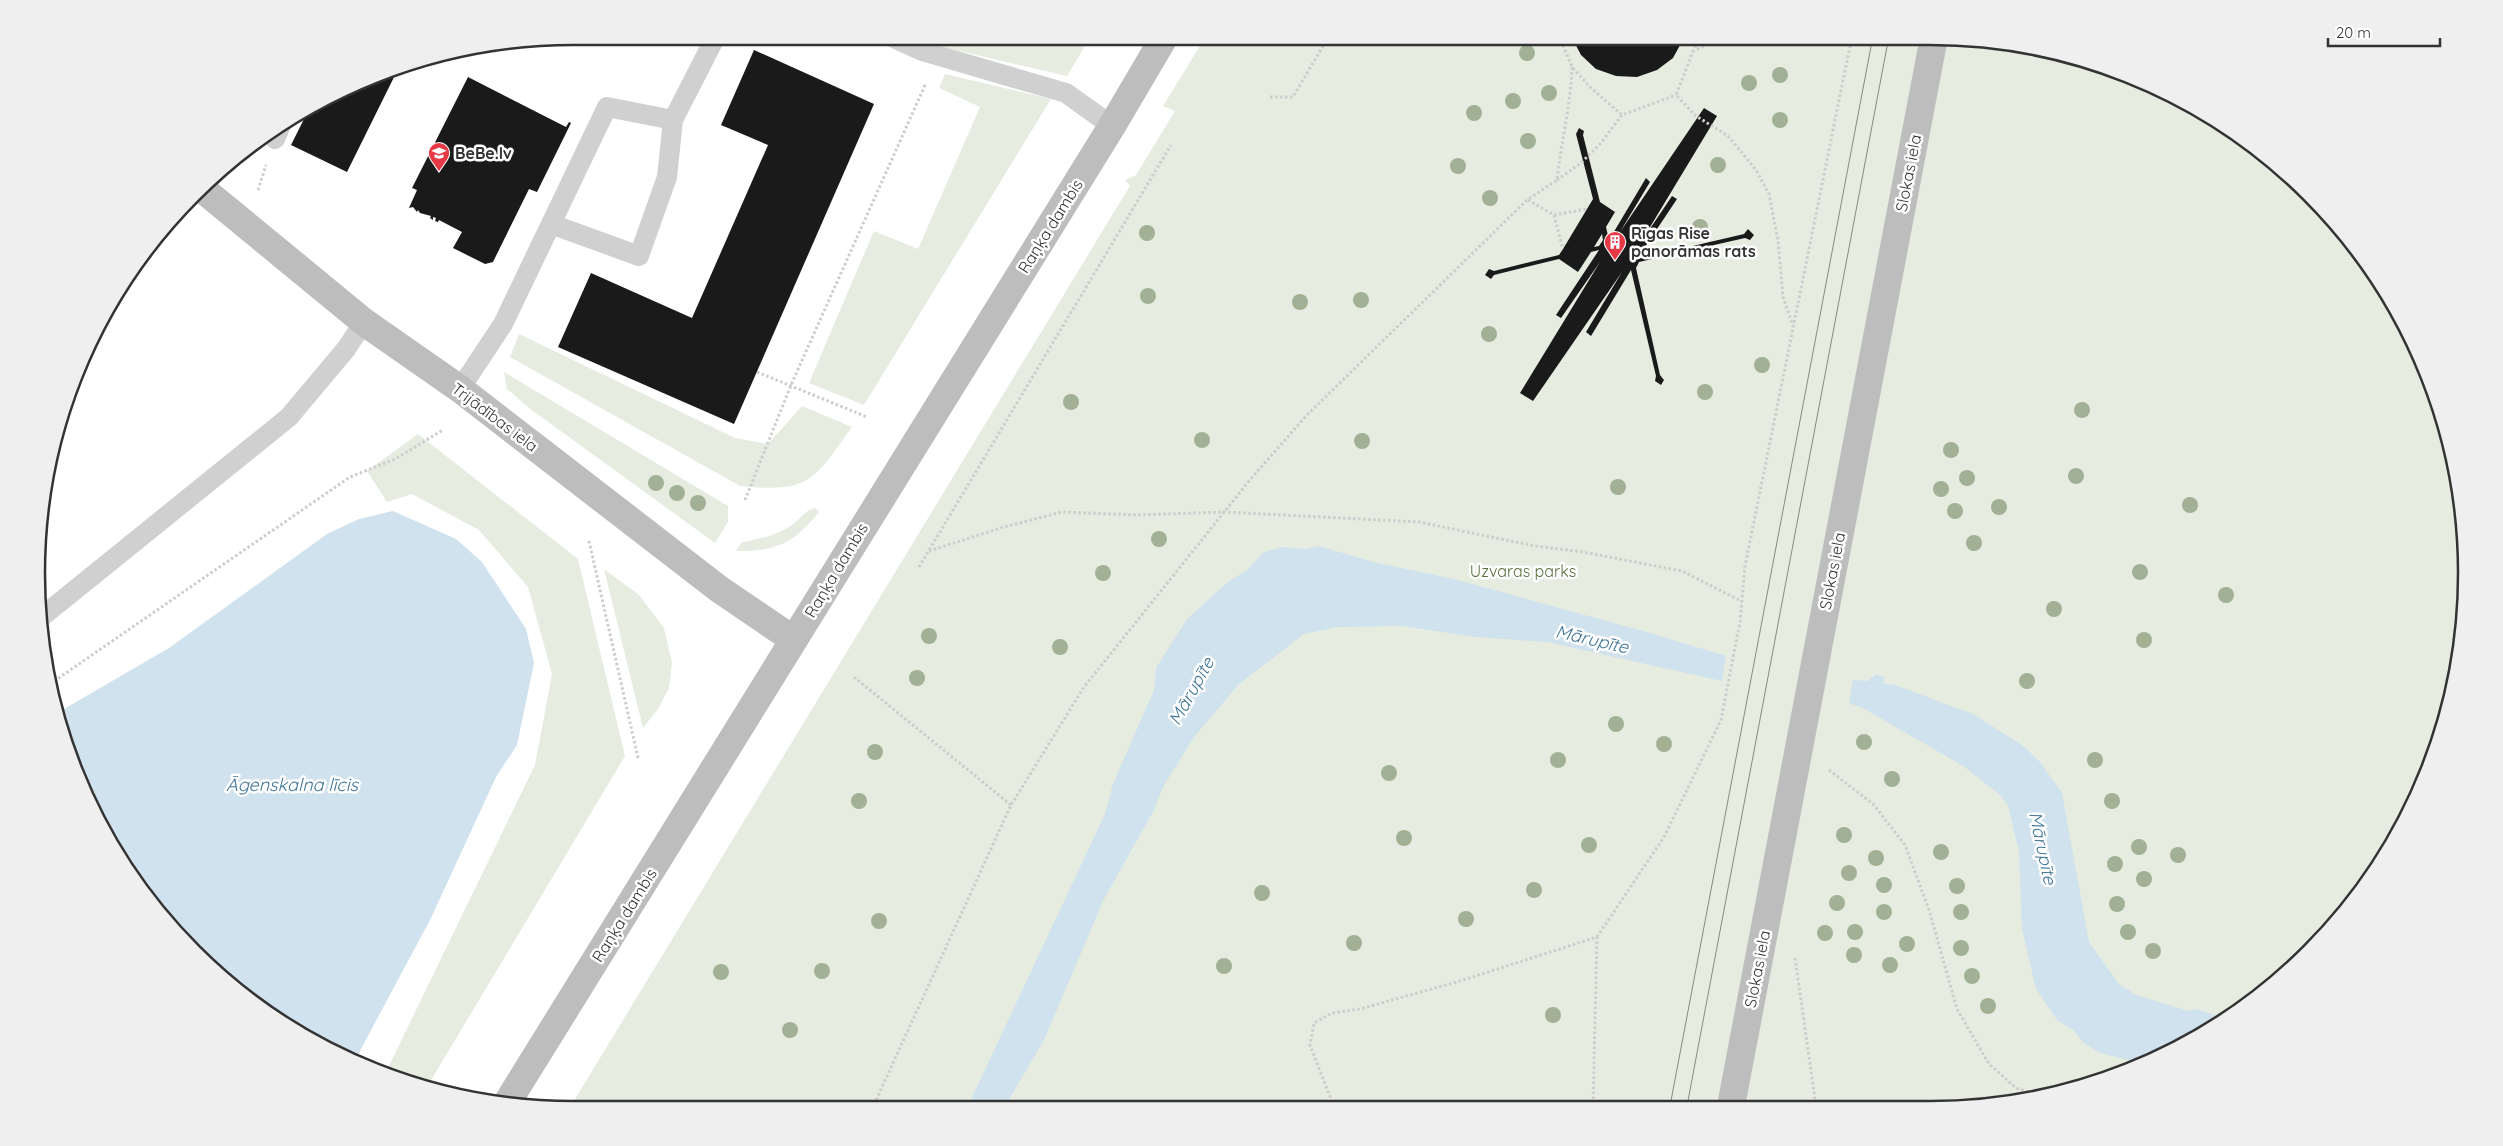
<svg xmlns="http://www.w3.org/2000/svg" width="2503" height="1146" viewBox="0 0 2503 1146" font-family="Quicksand,sans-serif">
  <rect width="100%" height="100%" fill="#fff"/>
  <!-- green -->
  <path fill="#e6ecdf" d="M947 36H1091L1067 76 942 47Z
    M1206 36H1930L2034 47 2135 77 2228 127 2309 193 2376 275 2426 367 2456 468 2467 573 2456 677 2426 778 2356 900 2257 999 2136 1069 2000 1105 569 1109 1125 194 1130 186 1125 180 1136 175 1175 111 1163 106Z
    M945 74 1051 99 864 405 809 383 874 231 918 249 980 107 939 88Z
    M519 334 735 438 768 444 802 406 852 427C813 481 810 493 740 486L510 357Z
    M504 372 728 506V522L715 543 529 408 507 389Z
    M418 434 578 559 625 756 427 1087 385 1074 535 765 552 674 528 587 479 530 412 494 387 502 367 471Z
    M815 508 819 512C793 544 777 551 736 551L741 543C758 539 779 535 793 524 802 517 804 511 815 508Z
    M604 569 639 595 664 628 672 663 669 688 658 709 643 728Z"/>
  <!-- water -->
  <path fill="#cfe2ee" d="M393 511 456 539 482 562 526 629 534 663 517 745 496 777 430 920 354 1062C306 1039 261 1011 220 977 147 917 79 804 57 713L169 648 327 534 359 519Z
    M1319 546 1373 562 1454 579 1650 633 1726 656 1722 681 1547 642 1475 637 1402 626 1338 627 1304 634 1238 685 1194 737 1163 787 1154 810 1104 899 1044 1040 1004 1108H967L1105 814 1113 784 1154 690 1156 668 1187 619 1229 581 1247 570 1264 552 1284 547 1306 549Z
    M1875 675 1884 676 1883 683 1895 685 1973 714 2022 745 2040 762 2062 793 2089 942 2119 984 2136 995 2189 1011 2196 1009 2224 1018 2145 1064 2100 1053 2083 1042 2073 1030 2057 1020 2036 989 2022 929 2019 852 2008 805 1998 793 1963 766 1863 708 1849 703 1853 680 1868 681Z"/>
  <!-- building -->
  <path fill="#1a1a1a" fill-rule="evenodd" d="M1571 36H1685L1673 58 1657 70 1637 77 1616 76 1596 69 1581 55Z
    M754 50 874 104 734 424 558 347 591 273 692 318 768 145 721 125Z
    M400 65 347 172 291 145 311 105Z
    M468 77 566 127 569 122 571 123 537 192 529 189 493 262 485 264 453 248 462 232 439 220 438 222 435 221 436 218 433 217V220L430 218 431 216 420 213 418 210 417 212 413 207 409 208 417 190 412 188Z
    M1704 108 1717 116 1641 242 1672 196 1677 199 1637 259 1744 234 1748 229 1754 235 1750 240 1745 238 1639 262 1636 268 1660 375 1664 380 1661 385 1655 381 1656 376 1631 270 1591 336 1586 332 1622 272 1533 401 1520 393 1600 262 1561 318 1556 315 1599 250 1591 252 1578 272 1559 259 1494 275 1491 279 1485 275 1489 269 1494 271 1559 255 1563 249 1593 199 1576 134 1579 128 1584 131 1583 135 1600 202 1615 212 1606 227 1609 240 1646 178 1650 182 1620 232ZM1602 234 1603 240 1599 246 1594 247Z"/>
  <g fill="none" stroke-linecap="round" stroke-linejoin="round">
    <!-- path -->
    <path stroke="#cdcdcd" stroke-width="3" stroke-dasharray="2.5 2.5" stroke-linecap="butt" d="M1559 36 1572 67 1590 87 1622 115
      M1699 36 1676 95 1696 116 1728 136 1756 170 1769 194 1778 241 1783 297 1793 326
      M1697 49 1729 36
      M1270 97H1293L1329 36
      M1557 180 1581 163 1601 143 1622 115 1676 95
      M258 190 266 165
      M1528 200 1554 215 1587 209
      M1554 215 1563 249
      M757 372 867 417
      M745 500 791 385 926 83
      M589 541 638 758
      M929 551 1004 527 1062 512 1138 515 1224 512 1419 522 1535 546 1583 552 1682 571 1741 601
      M919 567 1171 145
      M854 677 1011 805
      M50 684 350 477 395 459 443 430
      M1829 770 1873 804 1905 845 1929 910 1957 1009 1989 1064 2016 1088 2038 1095
      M1597 937 1664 837 1721 720 1740 622 1745 566 1852 36
      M1795 958 1816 1106
      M1334 1107 1310 1045 1314 1023 1332 1013 1360 1009 1460 981 1597 937 1593 1106
      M872 1109 1011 805 1084 687 1249 481 1306 416 1527 200 1557 180C1561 142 1571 105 1572 67"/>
    <!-- lane -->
    <path stroke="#d0d0d0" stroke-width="20" d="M889 36 922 51 1066 93 1112 126
      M275 139 281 125
      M551 224 639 256 667 177 673 120 716 36
      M460 389 503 324 607 107 673 120
      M39 619 289 417 346 349 364 322"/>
    <!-- secondary -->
    <path stroke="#bdbdbd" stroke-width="28" d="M201 188 364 322 460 389 719 589 794 640
      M507 1103 1112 126 1165 36
      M1731 1106 1934 37"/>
    <!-- tram -->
    <path stroke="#888" stroke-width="1" d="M1670 1106 1873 36
      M1687 1106 1889 36"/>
  </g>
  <!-- trees -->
  <g fill="#a2b095">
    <circle cx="1527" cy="53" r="8"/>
    <circle cx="1780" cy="75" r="8"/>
    <circle cx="1749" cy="83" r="8"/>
    <circle cx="1549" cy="93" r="8"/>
    <circle cx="1513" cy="101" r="8"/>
    <circle cx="1474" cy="113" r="8"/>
    <circle cx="1780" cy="120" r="8"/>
    <circle cx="1528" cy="141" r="8"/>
    <circle cx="1718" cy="165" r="8"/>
    <circle cx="1458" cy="166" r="8"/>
    <circle cx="1490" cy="198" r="8"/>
    <circle cx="1700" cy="227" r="8"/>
    <circle cx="1147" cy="233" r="8"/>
    <circle cx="1148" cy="296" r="8"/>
    <circle cx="1361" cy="300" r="8"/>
    <circle cx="1300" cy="302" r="8"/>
    <circle cx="1489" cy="334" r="8"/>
    <circle cx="1762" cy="365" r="8"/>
    <circle cx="1705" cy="392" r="8"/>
    <circle cx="1071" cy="402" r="8"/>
    <circle cx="2082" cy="410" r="8"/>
    <circle cx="1202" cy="440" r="8"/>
    <circle cx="1362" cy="441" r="8"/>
    <circle cx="1951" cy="450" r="8"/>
    <circle cx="2076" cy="476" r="8"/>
    <circle cx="1967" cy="478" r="8"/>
    <circle cx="656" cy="483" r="8"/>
    <circle cx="1618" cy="487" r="8"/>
    <circle cx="1941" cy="489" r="8"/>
    <circle cx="677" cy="493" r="8"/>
    <circle cx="698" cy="503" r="8"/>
    <circle cx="2190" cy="505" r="8"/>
    <circle cx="1999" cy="507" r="8"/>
    <circle cx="1955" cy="511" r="8"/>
    <circle cx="1159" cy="539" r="8"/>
    <circle cx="1974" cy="543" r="8"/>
    <circle cx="2140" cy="572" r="8"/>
    <circle cx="1103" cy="573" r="8"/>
    <circle cx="2226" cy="595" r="8"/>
    <circle cx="2054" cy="609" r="8"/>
    <circle cx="929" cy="636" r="8"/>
    <circle cx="2144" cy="640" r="8"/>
    <circle cx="1060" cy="647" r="8"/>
    <circle cx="917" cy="678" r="8"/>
    <circle cx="2027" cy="681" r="8"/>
    <circle cx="1616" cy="724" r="8"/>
    <circle cx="1864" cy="742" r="8"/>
    <circle cx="1664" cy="744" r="8"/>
    <circle cx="875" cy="752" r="8"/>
    <circle cx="1558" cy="760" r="8"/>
    <circle cx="2095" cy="760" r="8"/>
    <circle cx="1389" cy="773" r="8"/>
    <circle cx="1892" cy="779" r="8"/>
    <circle cx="859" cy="801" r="8"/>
    <circle cx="2112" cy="801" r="8"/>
    <circle cx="1844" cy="835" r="8"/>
    <circle cx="1404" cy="838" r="8"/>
    <circle cx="1589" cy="845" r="8"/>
    <circle cx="2139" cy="847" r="8"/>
    <circle cx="1941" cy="852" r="8"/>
    <circle cx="2178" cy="855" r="8"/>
    <circle cx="1876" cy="858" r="8"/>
    <circle cx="2115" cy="864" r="8"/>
    <circle cx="1849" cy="873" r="8"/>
    <circle cx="2144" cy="879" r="8"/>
    <circle cx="1884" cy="885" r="8"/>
    <circle cx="1957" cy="886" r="8"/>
    <circle cx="1534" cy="890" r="8"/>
    <circle cx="1262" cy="893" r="8"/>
    <circle cx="1837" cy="903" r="8"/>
    <circle cx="2117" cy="904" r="8"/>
    <circle cx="1884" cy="912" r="8"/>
    <circle cx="1961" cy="912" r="8"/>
    <circle cx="1466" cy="919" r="8"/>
    <circle cx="879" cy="921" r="8"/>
    <circle cx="1855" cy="932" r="8"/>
    <circle cx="2128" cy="932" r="8"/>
    <circle cx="1825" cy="933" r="8"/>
    <circle cx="1354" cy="943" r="8"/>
    <circle cx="1907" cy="944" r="8"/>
    <circle cx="1961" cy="948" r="8"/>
    <circle cx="2153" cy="951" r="8"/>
    <circle cx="1854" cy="955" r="8"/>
    <circle cx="1890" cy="965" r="8"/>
    <circle cx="1224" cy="966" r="8"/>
    <circle cx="822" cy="971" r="8"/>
    <circle cx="721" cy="972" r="8"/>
    <circle cx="1972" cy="976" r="8"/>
    <circle cx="1988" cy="1006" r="8"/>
    <circle cx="1553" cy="1015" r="8"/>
    <circle cx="790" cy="1030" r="8"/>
  </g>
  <!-- icons -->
  <defs>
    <g id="school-pin" transform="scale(1.125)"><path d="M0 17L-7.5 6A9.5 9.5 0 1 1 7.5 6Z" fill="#e63946" stroke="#fff"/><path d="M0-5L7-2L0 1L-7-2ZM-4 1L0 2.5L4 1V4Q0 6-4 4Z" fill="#fff"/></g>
    <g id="building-pin" transform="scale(1.125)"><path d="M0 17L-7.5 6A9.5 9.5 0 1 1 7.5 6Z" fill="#e63946" stroke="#fff"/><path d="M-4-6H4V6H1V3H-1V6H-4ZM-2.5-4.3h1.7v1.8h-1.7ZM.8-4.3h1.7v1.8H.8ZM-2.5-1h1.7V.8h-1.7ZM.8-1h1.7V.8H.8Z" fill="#fff"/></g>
  </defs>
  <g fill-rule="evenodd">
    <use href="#school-pin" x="439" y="153"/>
    <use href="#building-pin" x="1615" y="242"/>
  </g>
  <g text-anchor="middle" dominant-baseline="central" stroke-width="5" stroke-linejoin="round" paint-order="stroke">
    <!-- poi labels -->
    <g font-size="16" font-weight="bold" fill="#333" stroke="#fff" text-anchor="start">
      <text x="455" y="153">BeBe.lv</text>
      <text x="1631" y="233">Rīgas Rise<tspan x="1631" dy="18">panorāmas rats</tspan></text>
    </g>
    <!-- street labels -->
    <g font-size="16" fill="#333" stroke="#fff">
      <text transform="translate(1908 173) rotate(-79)">Slokas iela</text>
      <text transform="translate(1050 226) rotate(-58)">Raņķa dambis</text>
      <text transform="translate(495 417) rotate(37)">Trijādības iela</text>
      <text transform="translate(836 570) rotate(-59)">Raņķa dambis</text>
      <text transform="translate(1832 571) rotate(-79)">Slokas iela</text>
      <text transform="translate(624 915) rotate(-58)">Raņķa dambis</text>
      <text transform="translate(1757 969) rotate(-79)">Slokas iela</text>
    </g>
    <!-- park labels -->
    <g font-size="16" fill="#56703f" stroke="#fff">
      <text x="1523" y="571">Uzvaras parks</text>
    </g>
    <!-- water labels -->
    <g font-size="18" font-style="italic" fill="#3f7597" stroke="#fff">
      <text transform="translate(1592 639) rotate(13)">Mārupīte</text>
      <text transform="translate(1191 691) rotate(-61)">Mārupīte</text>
      <text x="292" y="784">Āgenskalna līcis</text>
      <text transform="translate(2043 848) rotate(78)">Mārupīte</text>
    </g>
  </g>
  <!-- crop -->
  <path d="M0 0H2503V1146H0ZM573 45H1930A528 528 0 0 1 2458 573V573A528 528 0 0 1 1930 1101H573A528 528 0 0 1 45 573V573A528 528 0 0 1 573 45Z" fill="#efefef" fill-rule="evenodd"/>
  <path fill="none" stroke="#333" stroke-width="2.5" d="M573 45H1930A528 528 0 0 1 2458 573V573A528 528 0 0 1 1930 1101H573A528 528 0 0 1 45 573V573A528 528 0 0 1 573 45Z"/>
  <!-- scale -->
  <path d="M2328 38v8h112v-8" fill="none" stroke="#333333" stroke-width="2.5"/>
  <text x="2336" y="38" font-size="15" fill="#333333" stroke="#ffffff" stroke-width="4" paint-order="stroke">20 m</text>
</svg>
